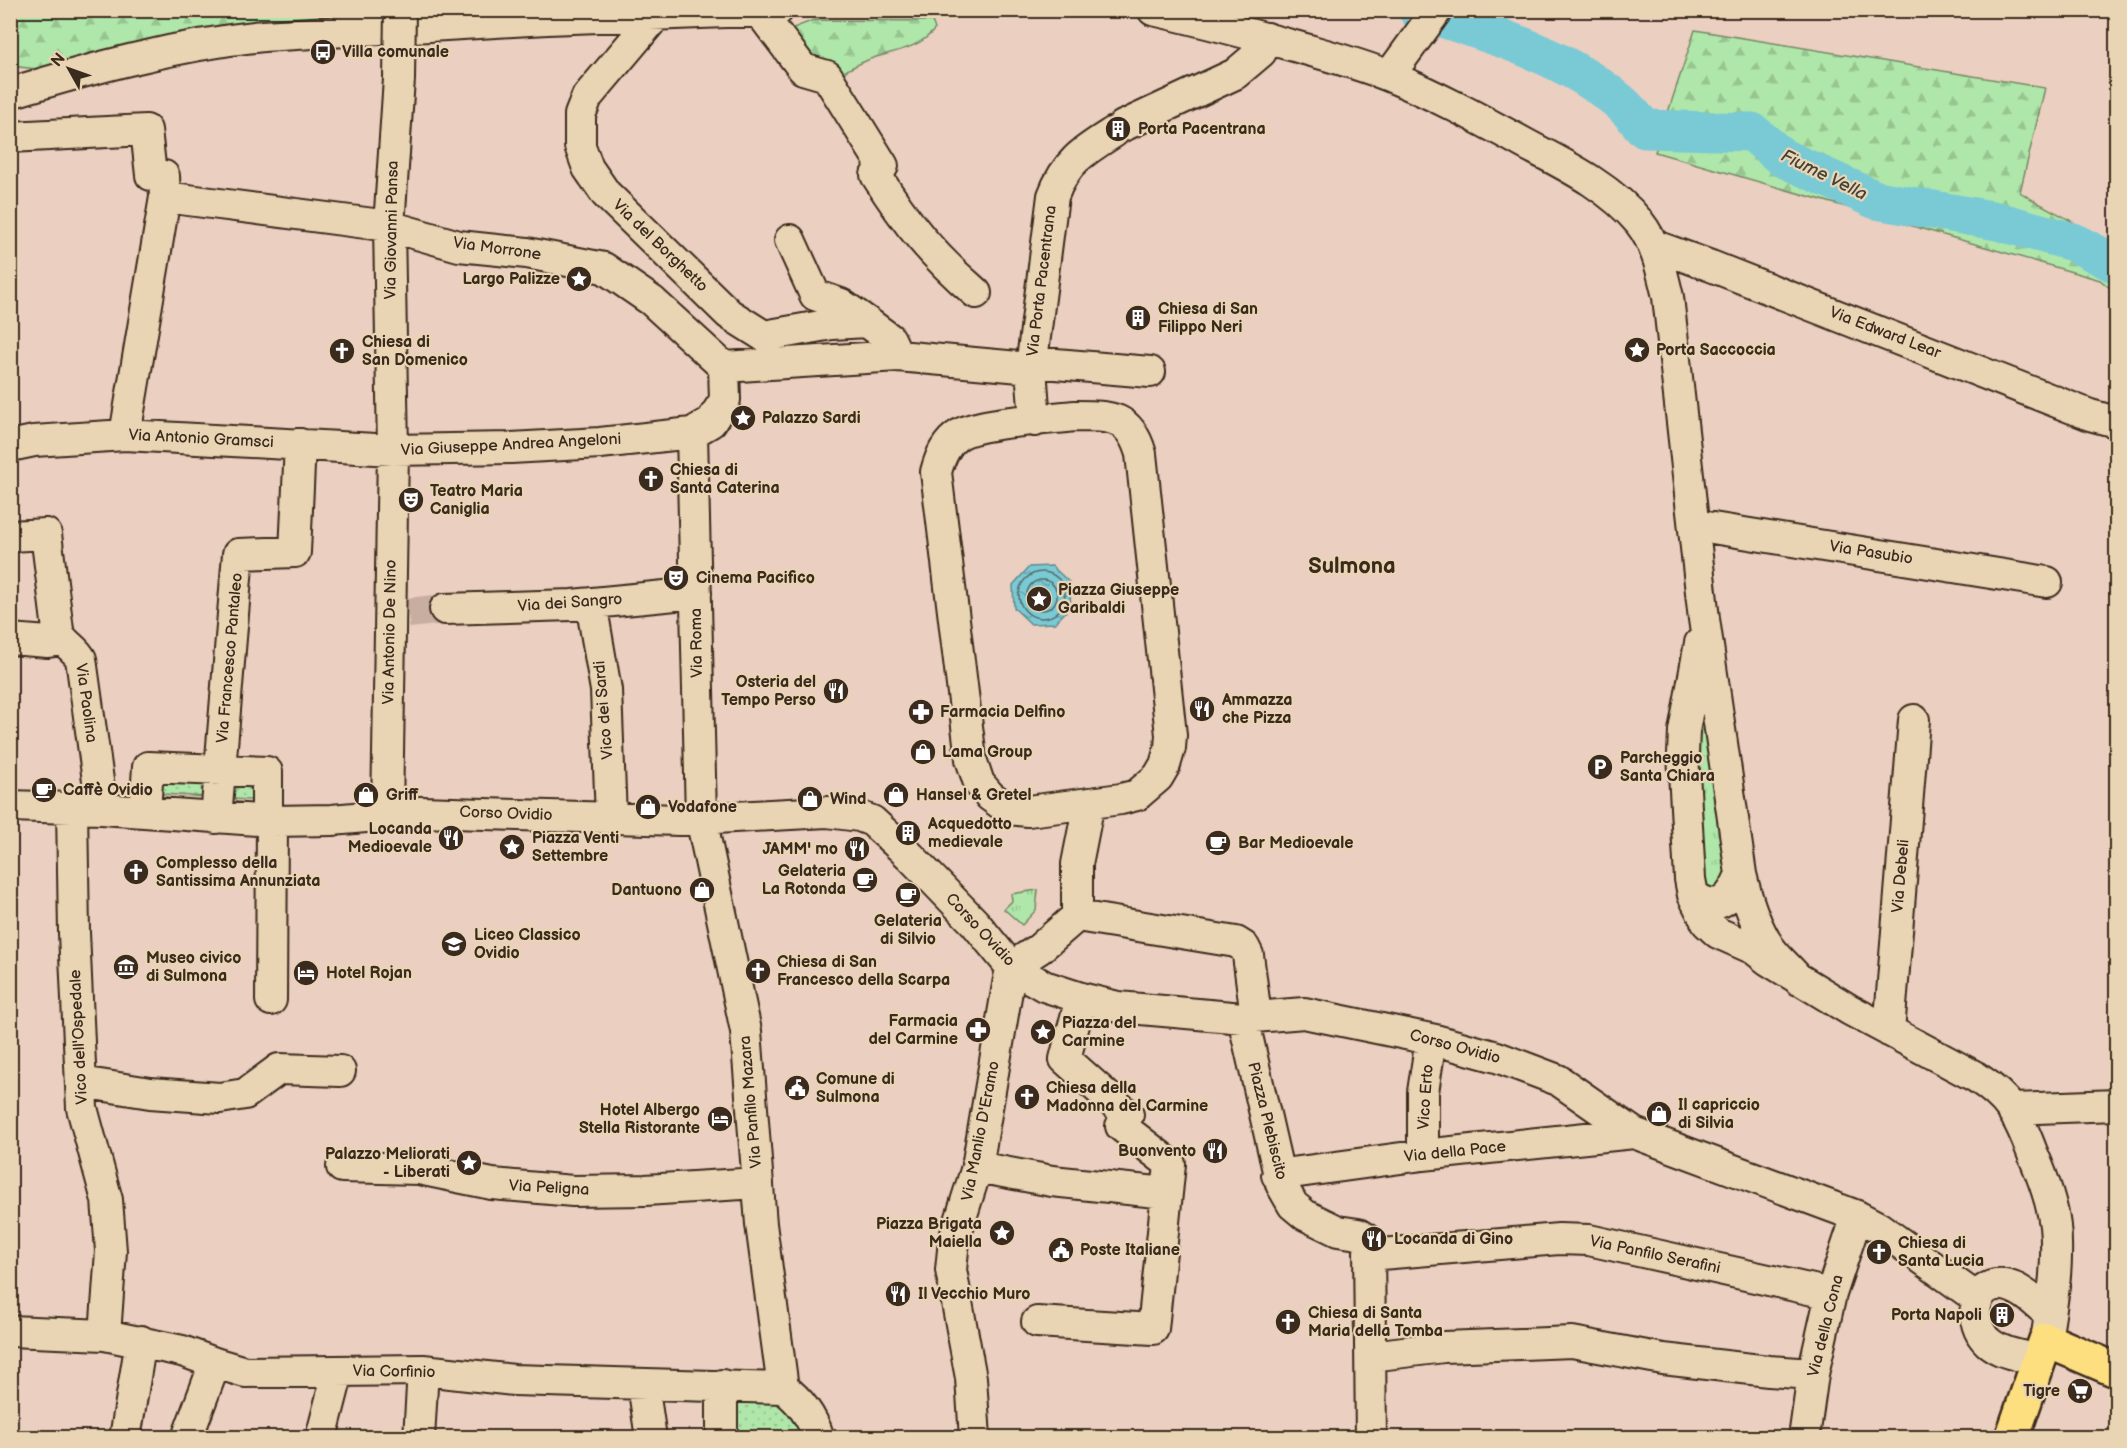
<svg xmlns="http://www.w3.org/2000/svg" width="2127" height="1448" viewBox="0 0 2127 1448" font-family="'Balsamiq Sans',sans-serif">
  <defs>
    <pattern id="grass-tufts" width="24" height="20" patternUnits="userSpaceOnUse" patternTransform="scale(1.5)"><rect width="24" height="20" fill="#afe6a9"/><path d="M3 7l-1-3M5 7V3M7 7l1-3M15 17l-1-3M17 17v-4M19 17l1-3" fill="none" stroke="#97c591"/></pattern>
    <pattern id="forest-firs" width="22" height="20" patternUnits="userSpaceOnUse" patternTransform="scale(1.5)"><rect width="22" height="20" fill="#afe6a9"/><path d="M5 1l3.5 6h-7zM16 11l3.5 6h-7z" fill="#97c591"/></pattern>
    <pattern id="park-dots" width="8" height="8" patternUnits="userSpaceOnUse" patternTransform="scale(1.5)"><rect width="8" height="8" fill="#afe6a9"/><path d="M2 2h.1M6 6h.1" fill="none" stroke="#97c591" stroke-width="1.8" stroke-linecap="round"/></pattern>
    <pattern id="water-ripples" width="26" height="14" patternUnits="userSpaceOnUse" patternTransform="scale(1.5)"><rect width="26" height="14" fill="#7acad5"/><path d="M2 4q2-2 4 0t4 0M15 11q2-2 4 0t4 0" fill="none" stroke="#65a4ac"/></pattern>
  </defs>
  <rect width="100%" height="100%" fill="#ebcfc1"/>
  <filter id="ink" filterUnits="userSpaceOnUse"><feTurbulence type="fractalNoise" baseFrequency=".0167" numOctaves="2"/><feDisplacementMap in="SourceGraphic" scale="12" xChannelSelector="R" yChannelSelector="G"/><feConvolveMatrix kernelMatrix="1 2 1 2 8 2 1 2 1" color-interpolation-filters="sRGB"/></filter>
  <g filter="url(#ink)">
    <!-- grass -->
    <path fill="url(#grass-tufts)" stroke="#758864" stroke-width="1.5" d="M1703 707 1727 882 1726 887 1705 890 1695 713Z
      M1038 890 1036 910 1022 925 1004 909 1012 901 1011 894Z"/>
    <!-- forest -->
    <path fill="url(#forest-firs)" stroke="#758864" stroke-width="1.5" d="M11 11H360L265 27 62 72 11 66Z
      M814 20 932 21 935 29C919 49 894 51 870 59 861 63 852 67 844 72L811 57 788 30Z
      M1695 30 2045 88 2020 192C2035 202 2050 209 2066 218 2083 228 2098 238 2116 245V293L2100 280 1655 152Z"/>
    <!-- park -->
    <path fill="url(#park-dots)" stroke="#758864" stroke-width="1.5" d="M152 772 262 776V801L150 793Z
      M778 1400 804 1437 730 1438 731 1403Z"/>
    <!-- water -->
    <path fill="url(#water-ripples)" stroke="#618a8c" stroke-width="1.5" d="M1052 566 1069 582 1071 606 1055 623 1031 624 1014 608 1013 585 1029 567Z"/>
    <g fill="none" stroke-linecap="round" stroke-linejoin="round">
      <!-- shore -->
      <path stroke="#546a67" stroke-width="1.5" d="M1019 595a23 23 0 1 1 46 0a23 23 0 1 1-46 0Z
        M1027 595a15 15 0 1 1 30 0a15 15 0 1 1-30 0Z"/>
      <!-- river -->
      <path stroke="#7acad5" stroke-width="39" d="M1418 10C1486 33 1560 53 1616 99 1627 107 1636 119 1645 129L1752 132 1783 158 1876 200 1997 221 2073 242 2116 264"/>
      <!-- minor-tunnel -->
      <path stroke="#c8aea0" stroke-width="30" stroke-dasharray="30 15" stroke-linecap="butt" d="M408 613 445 609"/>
      <!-- minor casing -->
      <g stroke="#3b2a1e" stroke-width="34">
        <path id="minor" d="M1153 10C1202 21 1250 34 1298 47 1329 56 1360 64 1389 76 1438 96 1485 122 1531 147 1569 167 1611 188 1639 222 1656 243 1662 271 1668 297L1704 619 1741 874C1747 900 1755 926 1770 948 1778 959 1790 969 1799 980
          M759 11 803 69 827 76 883 166 876 175C906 223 933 256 976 293
          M657 14 587 97 580 115V146L588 168 606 194 729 314 764 336 832 324 867 322 890 339 898 356
          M1389 76 1437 10
          M10 93C93 68 177 45 263 36L547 19 778 10
          M1123 126 1235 74 1261 52 1267 38
          M10 137 146 130 151 175 164 176 165 197 125 435
          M165 197 389 226 459 246 527 253 604 268 652 301 724 367
          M790 240 815 295 841 304 867 322
          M1653 245 1711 266 2090 415 2116 422
          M1032 362 1150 372
          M724 367 898 356 1031 368
          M1076 416C1112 416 1130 416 1141 454L1171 735 1170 748 1165 765 1158 777 1137 795 1121 799 1028 811 1008 809 990 796 979 783 971 759 936 472C940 457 946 442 960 434 981 422 1049 419 1076 416Z
          M1035 421 1031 368 1053 196C1066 161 1084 151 1114 132
          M692 433 701 818 746 1031 761 1224 783 1388
          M10 446 34 441 125 435 393 450 511 448 600 443 692 433 711 422 725 400 724 367
          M1694 525 2047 582
          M10 536 46 534 58 630C61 643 75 647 81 659L102 809
          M591 603 606 690 611 818
          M445 609 572 605 696 593
          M10 639 48 642 62 640
          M1700 643 1684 731 1683 754 1690 879 1693 895 1707 923 1718 933 1754 949 1768 960 1850 1010 1976 1077C2010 1099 2018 1115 2032 1152 2042 1175 2052 1201 2055 1226 2059 1264 2052 1303 2046 1340
          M10 806 102 809 272 821 332 820 421 812 679 820 827 812 859 816 872 821 910 856 975 923 1011 967 1044 986 1081 998 1118 1007 1243 1018 1304 1013 1435 1040 1497 1057 1558 1080 1634 1133 1857 1216 1878 1227 1978 1299
          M72 808 74 933 82 1108 107 1200 111 1251 105 1335
          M145 812 148 767 267 772V821
          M387 814 393 450 389 226 399 79
          M216 818 238 554 295 552 300 444
          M1693 895C1719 914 1731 899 1741 874
          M1077 916 1236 942 1244 947 1248 955 1256 1016
          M1011 967 1039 949 1077 916V864L1089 803
          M271 1000 272 821
          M1243 1018 1281 1184 1293 1205 1305 1215 1338 1231 1358 1234 1366 1239 1369 1246 1371 1438
          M1889 1031 1914 720
          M81 1082 150 1093 220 1098 245 1094 279 1069 340 1071
          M2013 1109 2116 1105
          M1423 1155V1092L1431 1039
          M342 1167 419 1169 492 1184 573 1191 645 1190 758 1183
          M977 1167 1052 1181 1166 1193
          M1277 1175 1423 1155 1634 1133
          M1369 1255 1559 1239 1589 1240 1831 1294
          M1037 1322 1153 1329 1170 1164 1121 1126 1128 1115 1065 1059 1081 998
          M10 1331 105 1335 182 1351 215 1363 245 1372 423 1370 514 1380 783 1388
          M1371 1356 1444 1347 1572 1342 1663 1359 1769 1371 1813 1374
          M2040 1360C2023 1356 2002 1354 1988 1342 1968 1324 1971 1281 2004 1285 2021 1287 2037 1304 2050 1315
          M643 1384 651 1438
          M783 1388C800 1400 812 1417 819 1438
          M125 1438 141 1341
          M187 1438 215 1363
          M321 1438 338 1372
          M419 1438 423 1370
          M722 1438V1385
          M975 1438 971 1378 951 1270 954 1240 977 1167 1011 967
          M1804 1438 1813 1374 1831 1294 1857 1216"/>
      </g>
      <!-- major casing -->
      <g stroke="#3b2a1e" stroke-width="38">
        <path id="major" d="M2012 1438 2046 1340 2116 1370"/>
      </g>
      <!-- minor -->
      <use href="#minor" stroke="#e9d5b3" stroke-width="30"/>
      <!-- major -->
      <use href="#major" stroke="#fddf80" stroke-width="33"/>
      <!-- minor-bridge casing -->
      <g stroke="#3b2a1e" stroke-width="34" stroke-linecap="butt">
        <path id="minor-bridge" d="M399 79 400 10"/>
      </g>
      <!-- minor-bridge -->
      <use href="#minor-bridge" stroke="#e9d5b3" stroke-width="30"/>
    </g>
  </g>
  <!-- icons -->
  <defs>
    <g id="bus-disc" transform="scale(1.35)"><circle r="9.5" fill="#3b2a1e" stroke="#e9d5b3"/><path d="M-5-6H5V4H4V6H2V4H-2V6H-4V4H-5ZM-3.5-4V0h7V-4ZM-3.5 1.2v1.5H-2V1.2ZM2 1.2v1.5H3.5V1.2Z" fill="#fff"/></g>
    <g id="building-disc" transform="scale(1.35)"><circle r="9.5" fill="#3b2a1e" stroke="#e9d5b3"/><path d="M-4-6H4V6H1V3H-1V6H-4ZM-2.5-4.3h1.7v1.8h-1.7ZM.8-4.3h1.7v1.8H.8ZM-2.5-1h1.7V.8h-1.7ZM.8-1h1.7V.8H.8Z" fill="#fff"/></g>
    <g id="sight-disc" transform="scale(1.35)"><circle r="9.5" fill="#3b2a1e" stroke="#e9d5b3"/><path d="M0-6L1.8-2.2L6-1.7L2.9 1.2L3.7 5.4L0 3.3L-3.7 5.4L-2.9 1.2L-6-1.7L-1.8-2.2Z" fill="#fff"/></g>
    <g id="church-disc" transform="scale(1.35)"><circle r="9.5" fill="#3b2a1e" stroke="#e9d5b3"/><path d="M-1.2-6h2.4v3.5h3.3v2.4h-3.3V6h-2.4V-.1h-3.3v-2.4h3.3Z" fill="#fff"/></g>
    <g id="theatre-disc" transform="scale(1.35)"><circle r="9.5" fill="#3b2a1e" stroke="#e9d5b3"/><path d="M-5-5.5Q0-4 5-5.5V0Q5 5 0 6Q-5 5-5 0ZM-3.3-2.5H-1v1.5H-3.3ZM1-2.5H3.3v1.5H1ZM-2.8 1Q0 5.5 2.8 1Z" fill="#fff"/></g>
    <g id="restaurant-disc" transform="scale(1.35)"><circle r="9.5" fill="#3b2a1e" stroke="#e9d5b3"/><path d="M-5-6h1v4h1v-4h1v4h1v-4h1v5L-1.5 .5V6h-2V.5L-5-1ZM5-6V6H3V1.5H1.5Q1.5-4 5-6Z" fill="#fff"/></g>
    <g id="pharmacy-disc" transform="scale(1.35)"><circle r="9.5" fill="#3b2a1e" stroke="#e9d5b3"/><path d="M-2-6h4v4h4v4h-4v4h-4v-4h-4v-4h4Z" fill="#fff"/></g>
    <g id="shop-disc" transform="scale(1.35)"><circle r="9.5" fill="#3b2a1e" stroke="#e9d5b3"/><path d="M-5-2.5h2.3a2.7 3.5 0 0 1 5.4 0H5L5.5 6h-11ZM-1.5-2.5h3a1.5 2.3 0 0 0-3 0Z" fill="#fff"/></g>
    <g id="parking-disc" transform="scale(1.35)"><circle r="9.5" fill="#3b2a1e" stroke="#e9d5b3"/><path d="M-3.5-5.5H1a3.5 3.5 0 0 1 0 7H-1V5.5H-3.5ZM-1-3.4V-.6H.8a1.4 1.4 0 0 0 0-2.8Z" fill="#fff"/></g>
    <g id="cafe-disc" transform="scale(1.35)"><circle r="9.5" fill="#3b2a1e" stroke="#e9d5b3"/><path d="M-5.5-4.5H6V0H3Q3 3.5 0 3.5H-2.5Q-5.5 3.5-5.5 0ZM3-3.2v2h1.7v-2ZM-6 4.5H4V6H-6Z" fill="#fff"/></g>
    <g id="school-disc" transform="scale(1.35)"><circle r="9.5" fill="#3b2a1e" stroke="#e9d5b3"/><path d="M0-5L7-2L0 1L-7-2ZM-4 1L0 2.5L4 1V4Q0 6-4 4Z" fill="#fff"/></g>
    <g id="museum-disc" transform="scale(1.35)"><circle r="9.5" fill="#3b2a1e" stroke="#e9d5b3"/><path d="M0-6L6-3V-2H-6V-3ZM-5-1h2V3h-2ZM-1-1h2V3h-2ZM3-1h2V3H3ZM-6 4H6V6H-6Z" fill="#fff"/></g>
    <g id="hotel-disc" transform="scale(1.35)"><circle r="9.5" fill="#3b2a1e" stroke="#e9d5b3"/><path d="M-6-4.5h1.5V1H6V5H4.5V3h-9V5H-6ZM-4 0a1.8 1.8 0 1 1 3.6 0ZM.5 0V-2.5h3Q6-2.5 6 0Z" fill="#fff"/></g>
    <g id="civic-disc" transform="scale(1.35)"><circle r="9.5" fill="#3b2a1e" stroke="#e9d5b3"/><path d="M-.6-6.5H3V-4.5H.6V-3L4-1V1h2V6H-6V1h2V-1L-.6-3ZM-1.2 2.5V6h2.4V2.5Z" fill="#fff"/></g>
    <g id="supermarket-disc" transform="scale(1.35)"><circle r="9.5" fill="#3b2a1e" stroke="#e9d5b3"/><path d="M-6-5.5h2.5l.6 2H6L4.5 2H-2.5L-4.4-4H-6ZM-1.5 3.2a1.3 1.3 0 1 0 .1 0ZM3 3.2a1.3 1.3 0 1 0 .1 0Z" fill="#fff"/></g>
  </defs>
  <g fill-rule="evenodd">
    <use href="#bus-disc" x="323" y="52"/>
    <use href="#building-disc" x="1118" y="129"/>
    <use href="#sight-disc" x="579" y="279"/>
    <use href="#building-disc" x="1138" y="318"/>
    <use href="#sight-disc" x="1637" y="350"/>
    <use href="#church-disc" x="342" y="351"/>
    <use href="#sight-disc" x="743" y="418"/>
    <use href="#church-disc" x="651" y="479"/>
    <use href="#theatre-disc" x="411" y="500"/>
    <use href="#theatre-disc" x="676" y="578"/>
    <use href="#sight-disc" x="1039" y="599"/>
    <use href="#restaurant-disc" x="836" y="691"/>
    <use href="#restaurant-disc" x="1202" y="709"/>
    <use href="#pharmacy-disc" x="921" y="712"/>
    <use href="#shop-disc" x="923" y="752"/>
    <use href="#parking-disc" x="1600" y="767"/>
    <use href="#cafe-disc" x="44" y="790"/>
    <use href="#shop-disc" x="366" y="795"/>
    <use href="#shop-disc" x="896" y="795"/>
    <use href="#shop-disc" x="810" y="799"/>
    <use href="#shop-disc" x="648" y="807"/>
    <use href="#building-disc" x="908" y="833"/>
    <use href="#restaurant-disc" x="451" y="838"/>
    <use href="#cafe-disc" x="1218" y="843"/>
    <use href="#sight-disc" x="512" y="847"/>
    <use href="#restaurant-disc" x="857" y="849"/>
    <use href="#church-disc" x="136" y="872"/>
    <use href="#cafe-disc" x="865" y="880"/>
    <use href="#shop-disc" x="702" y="890"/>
    <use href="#cafe-disc" x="908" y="895"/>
    <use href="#school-disc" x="454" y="944"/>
    <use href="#museum-disc" x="126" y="967"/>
    <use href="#church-disc" x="758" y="971"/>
    <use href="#hotel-disc" x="306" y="973"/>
    <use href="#pharmacy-disc" x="978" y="1030"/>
    <use href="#sight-disc" x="1043" y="1032"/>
    <use href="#civic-disc" x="797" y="1088"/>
    <use href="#church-disc" x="1027" y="1097"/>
    <use href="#shop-disc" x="1659" y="1114"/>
    <use href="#hotel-disc" x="720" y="1119"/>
    <use href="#restaurant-disc" x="1215" y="1151"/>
    <use href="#sight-disc" x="469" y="1163"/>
    <use href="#sight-disc" x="1002" y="1233"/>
    <use href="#restaurant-disc" x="1374" y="1239"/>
    <use href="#civic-disc" x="1061" y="1250"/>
    <use href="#church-disc" x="1879" y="1252"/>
    <use href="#restaurant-disc" x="898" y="1294"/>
    <use href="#building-disc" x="2002" y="1315"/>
    <use href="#church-disc" x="1288" y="1322"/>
    <use href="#supermarket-disc" x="2080" y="1391"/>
  </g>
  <g text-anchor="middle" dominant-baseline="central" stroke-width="4.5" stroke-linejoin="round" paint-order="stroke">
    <!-- poi labels -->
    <g font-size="16" font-weight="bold" fill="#3b2a1e" stroke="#e9d5b3" text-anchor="start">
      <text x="342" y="52">Villa comunale</text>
      <text x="1138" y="129">Porta Pacentrana</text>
      <text x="560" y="279" text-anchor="end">Largo Palizze</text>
      <text x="1158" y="309">Chiesa di San<tspan x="1158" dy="18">Filippo Neri</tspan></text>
      <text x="362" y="342">Chiesa di<tspan x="362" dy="18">San Domenico</tspan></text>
      <text x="1656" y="350">Porta Saccoccia</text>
      <text x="762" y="418">Palazzo Sardi</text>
      <text x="670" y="470">Chiesa di<tspan x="670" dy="18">Santa Caterina</tspan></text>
      <text x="430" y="491">Teatro Maria<tspan x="430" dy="18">Caniglia</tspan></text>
      <text x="696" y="578">Cinema Pacifico</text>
      <text x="1058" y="590">Piazza Giuseppe<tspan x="1058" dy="18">Garibaldi</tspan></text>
      <text x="816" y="682" text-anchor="end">Osteria del<tspan x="816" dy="18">Tempo Perso</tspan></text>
      <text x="1222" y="700">Ammazza<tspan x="1222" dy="18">che Pizza</tspan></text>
      <text x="940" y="712">Farmacia Delfino</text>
      <text x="942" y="752">Lama Group</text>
      <text x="1620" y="758">Parcheggio<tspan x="1620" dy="18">Santa Chiara</tspan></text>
      <text x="63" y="790">Caffè Ovidio</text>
      <text x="386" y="795">Griff</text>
      <text x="916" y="795">Hansel &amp; Gretel</text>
      <text x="830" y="799">Wind</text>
      <text x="668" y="807">Vodafone</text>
      <text x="928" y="824">Acquedotto<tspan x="928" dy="18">medievale</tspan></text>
      <text x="432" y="829" text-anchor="end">Locanda<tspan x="432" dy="18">Medioevale</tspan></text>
      <text x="532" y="838">Piazza Venti<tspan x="532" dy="18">Settembre</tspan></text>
      <text x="1238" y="843">Bar Medioevale</text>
      <text x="838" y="849" text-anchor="end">JAMM' mo</text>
      <text x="156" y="863">Complesso della<tspan x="156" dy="18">Santissima Annunziata</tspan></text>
      <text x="846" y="871" text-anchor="end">Gelateria<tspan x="846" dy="18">La Rotonda</tspan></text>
      <text x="682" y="890" text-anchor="end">Dantuono</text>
      <text x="908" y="921" text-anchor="middle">Gelateria<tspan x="908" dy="18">di Silvio</tspan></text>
      <text x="474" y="935">Liceo Classico<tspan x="474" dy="18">Ovidio</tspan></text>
      <text x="146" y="958">Museo civico<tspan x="146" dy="18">di Sulmona</tspan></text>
      <text x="777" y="962">Chiesa di San<tspan x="777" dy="18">Francesco della Scarpa</tspan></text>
      <text x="326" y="973">Hotel Rojan</text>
      <text x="958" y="1021" text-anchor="end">Farmacia<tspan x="958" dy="18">del Carmine</tspan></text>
      <text x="1062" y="1023">Piazza del<tspan x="1062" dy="18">Carmine</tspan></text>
      <text x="816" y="1079">Comune di<tspan x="816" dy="18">Sulmona</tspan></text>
      <text x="1046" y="1088">Chiesa della<tspan x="1046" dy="18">Madonna del Carmine</tspan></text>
      <text x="1678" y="1105">Il capriccio<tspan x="1678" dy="18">di Silvia</tspan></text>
      <text x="700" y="1110" text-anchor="end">Hotel Albergo<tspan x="700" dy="18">Stella Ristorante</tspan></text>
      <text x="1196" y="1151" text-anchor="end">Buonvento</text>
      <text x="450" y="1154" text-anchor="end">Palazzo Meliorati<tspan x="450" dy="18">- Liberati</tspan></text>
      <text x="982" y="1224" text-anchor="end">Piazza Brigata<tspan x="982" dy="18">Maiella</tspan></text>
      <text x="1394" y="1239">Locanda di Gino</text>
      <text x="1898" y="1243">Chiesa di<tspan x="1898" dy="18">Santa Lucia</tspan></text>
      <text x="1080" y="1250">Poste Italiane</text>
      <text x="918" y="1294">Il Vecchio Muro</text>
      <text x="1308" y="1313">Chiesa di Santa<tspan x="1308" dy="18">Maria della Tomba</tspan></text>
      <text x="1982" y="1315" text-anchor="end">Porta Napoli</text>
      <text x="2060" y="1391" text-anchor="end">Tigre</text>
    </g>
    <!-- street labels -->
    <g font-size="16" fill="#3b2a1e" stroke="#e9d5b3">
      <text transform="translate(392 230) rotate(-89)">Via Giovanni Pansa</text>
      <text transform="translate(660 246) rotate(44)">Via del Borghetto</text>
      <text transform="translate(497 249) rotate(8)">Via Morrone</text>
      <text transform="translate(1042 281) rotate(-83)">Via Porta Pacentrana</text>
      <text transform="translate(1885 333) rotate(21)">Via Edward Lear</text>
      <text transform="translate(201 439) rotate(3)">Via Antonio Gramsci</text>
      <text transform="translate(511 445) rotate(-3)">Via Giuseppe Andrea Angeloni</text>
      <text transform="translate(1871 553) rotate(9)">Via Pasubio</text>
      <text transform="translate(570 603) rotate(-4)">Via dei Sangro</text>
      <text transform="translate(390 632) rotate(-89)">Via Antonio De Nino</text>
      <text transform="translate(697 643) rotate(-91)">Via Roma</text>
      <text transform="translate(230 658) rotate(-85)">Via Francesco Pantaleo</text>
      <text transform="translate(86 703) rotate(82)">Via Paolina</text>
      <text transform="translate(604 710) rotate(-95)">Vico dei Sardi</text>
      <text transform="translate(506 814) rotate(2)">Corso Ovidio</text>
      <text transform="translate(1901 876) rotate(-85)">Via Debeli</text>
      <text transform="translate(980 930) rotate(47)">Corso Ovidio</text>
      <text transform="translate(79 1037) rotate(-93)">Vico dell'Ospedale</text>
      <text transform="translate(1455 1047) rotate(15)">Corso Ovidio</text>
      <text transform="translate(1426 1097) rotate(-86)">Vico Erto</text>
      <text transform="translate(751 1102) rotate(-95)">Via Panfilo Mazara</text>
      <text transform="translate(1267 1121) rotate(76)">Piazza Plebiscito</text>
      <text transform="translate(981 1131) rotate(-79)">Via Manlio D'Eramo</text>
      <text transform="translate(1455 1152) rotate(-6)">Via della Pace</text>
      <text transform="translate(549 1188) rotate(3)">Via Peligna</text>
      <text transform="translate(1655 1255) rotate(12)">Via Panfilo Serafini</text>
      <text transform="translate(1826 1326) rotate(-76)">Via della Cona</text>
      <text transform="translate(394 1372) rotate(1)">Via Corfinio</text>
    </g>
    <!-- water labels -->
    <g font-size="18" font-style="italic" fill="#444239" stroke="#e9d5b3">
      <text transform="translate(1824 175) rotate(26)">Fiume Vella</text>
    </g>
    <!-- district labels -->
    <g font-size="22" font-weight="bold" fill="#3b2a1e" stroke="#e9d5b3">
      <text x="1352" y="566">Sulmona</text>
    </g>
  </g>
  <!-- margin -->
  <rect width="2127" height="1448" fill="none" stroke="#e9d5b3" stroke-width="36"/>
  <rect x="18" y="18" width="2091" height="1412" fill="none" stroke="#3b2a1e" stroke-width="2" filter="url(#ink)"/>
  <!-- north arrow -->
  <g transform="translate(69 69) rotate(310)" stroke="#e9d5b3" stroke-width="4.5" paint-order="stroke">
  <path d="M0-4.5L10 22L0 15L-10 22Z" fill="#3b2a1e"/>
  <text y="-9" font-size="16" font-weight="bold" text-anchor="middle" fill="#3b2a1e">N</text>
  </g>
</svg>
